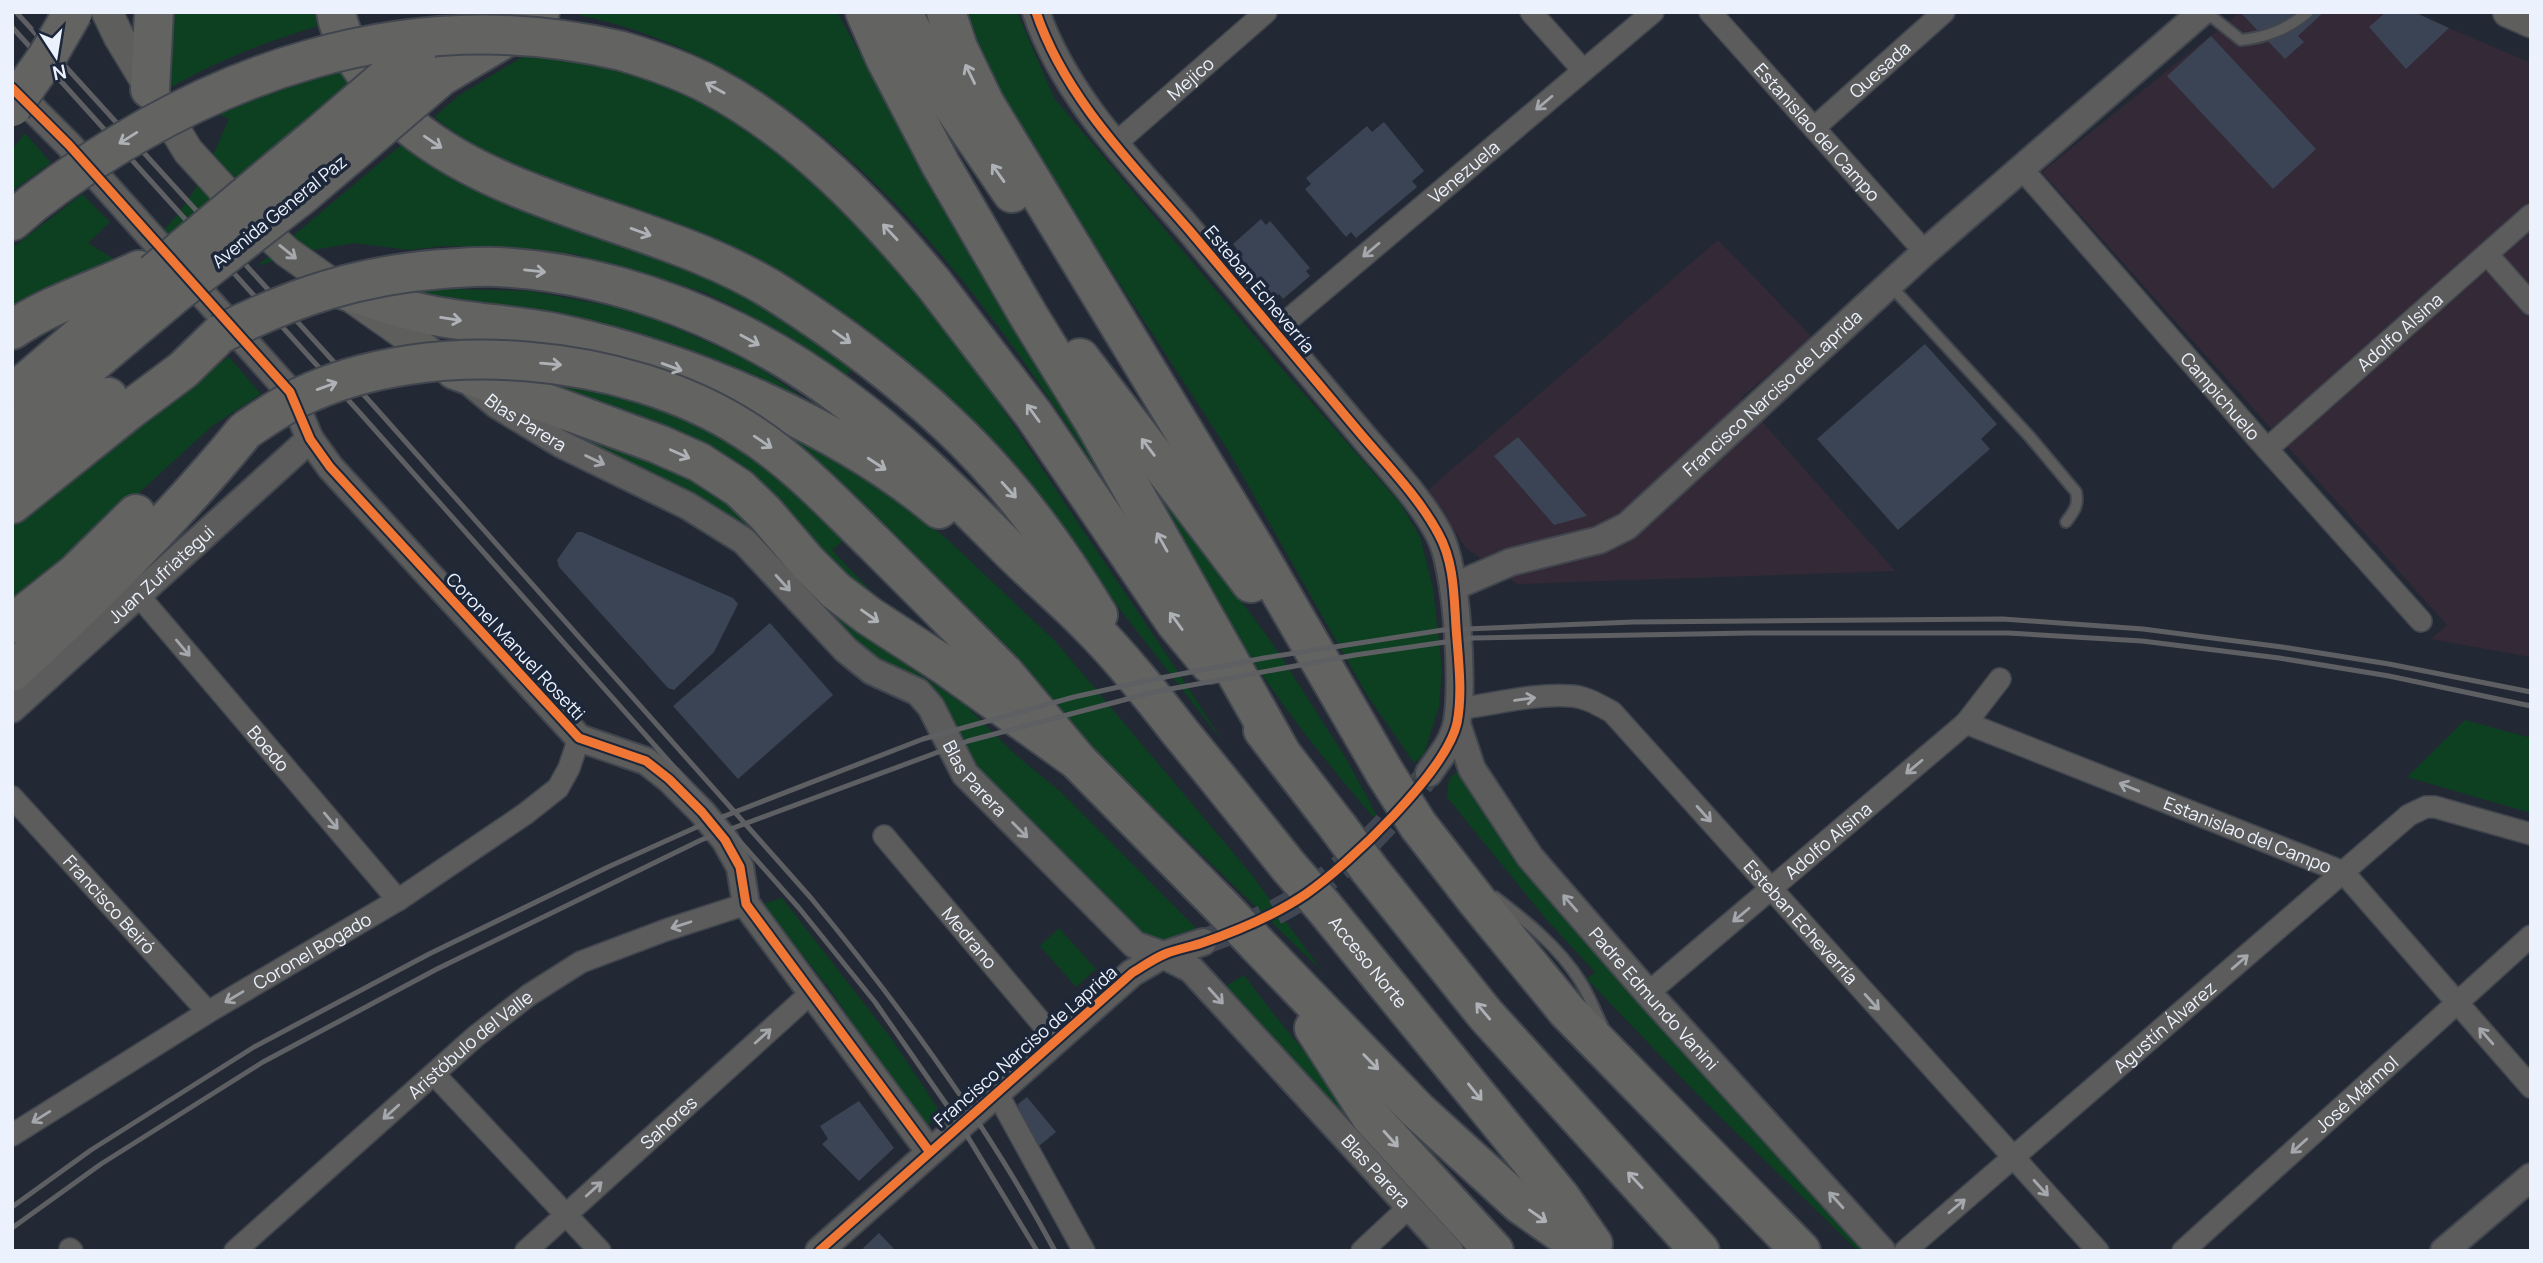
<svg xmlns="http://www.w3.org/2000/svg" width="2543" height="1263" viewBox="0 0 2543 1263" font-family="Manrope,sans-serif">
  <rect width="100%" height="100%" fill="#232934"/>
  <!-- industrial -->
  <path fill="#342936" d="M2240 12H2411L2531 63V657L2431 639 2447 625 2042 172Z
    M1718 240 1812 337 1741 398 1895 571 1517 584 1466 548 1428 490Z"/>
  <!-- green -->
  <path fill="#0d3f21" d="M167 12H324L326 24C272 39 220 59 170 88L167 80Z
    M583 12H837L880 90 1134 528C999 317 842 71 579 15Z
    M965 12H1017L1054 98 1282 369 1400 503 1420 537 1433 588 1442 670 1439 706 1424 754 1414 763 1367 695 1228 450 1001 101 970 35Z
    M532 51C584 60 631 70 679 92 848 169 964 349 1062 499 1116 580 1171 659 1223 742L1078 555 976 437 604 200C546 178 482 157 434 117L458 96Z
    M343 67 355 87 207 209 136 254C187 215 204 176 229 119L216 113Z
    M25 133 51 163 12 191V149Z
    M407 140 711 277 802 332 852 369 847 375 737 308 701 291 574 254 500 247 444 246 409 250 354 243 302 252 257 266Z
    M82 194 110 222 88 243 117 261 81 275 12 306V248Z
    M457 289 530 291 637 311 746 359 845 426 390 293Z
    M515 347 776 428 867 477 947 539 1055 641 1252 875 1322 971 1100 756 870 519 832 550 896 617 891 620 779 517 519 384Z
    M229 357 261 394 211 427 12 609V524L166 398Z
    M550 425 650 459 694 481 732 505 811 596 870 640 966 706 1017 756 1061 792 1198 930 1165 950 1142 939 967 769 947 720 857 652 791 587Z
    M1132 454 1273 644 1345 757 1376 814 1374 818C1324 760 1277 700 1236 635 1199 576 1167 514 1132 454Z
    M2465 720 2531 738V813L2407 777Z
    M1458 771 1484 815 1576 930 1868 1251H1858L1704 1101 1587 979 1595 972 1546 919 1447 797 1449 779Z
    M782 898 891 1038 941 1113 924 1128 831 991 763 904Z
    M1059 928 1096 969 1076 987 1040 946Z
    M1244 975C1314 1071 1401 1154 1469 1251L1224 987Z"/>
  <!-- building -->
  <path fill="#3b4455" d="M2243 12H2324L2298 36 2304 42 2285 59 2242 14Z
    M2386 12H2414L2449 28 2406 69 2369 27Z
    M2211 36 2316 149 2273 189 2167 76Z
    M1384 122 1424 171 1412 181 1417 187 1356 238 1351 232 1346 237 1305 189 1311 184 1306 178 1367 126 1372 132Z
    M1261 219 1266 225 1270 221 1310 268 1306 271 1310 276 1283 299 1279 294 1275 298 1233 252 1237 249 1233 244Z
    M1925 344 1997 424 1981 439 1990 449 1898 530 1817 439Z
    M1518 437 1587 516 1554 525 1494 456Z
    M577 532H582L733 598 738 604 714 652 674 690 668 688 559 567 557 560Z
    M770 623 833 695 738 779 673 706Z
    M1027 1097 1056 1132 1039 1146 1019 1117 1018 1104Z
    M859 1101 894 1148 859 1181 822 1144 828 1139 820 1126Z
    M879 1233 896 1251H865L863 1248Z"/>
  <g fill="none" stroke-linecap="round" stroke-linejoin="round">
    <!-- tertiary-tunnel -->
    <path stroke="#414752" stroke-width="26" stroke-dasharray="26 13" stroke-linecap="butt" d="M1203 942C1238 929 1274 916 1306 894 1353 862 1394 818 1429 773"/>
    <!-- service casing -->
    <g stroke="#41464e" stroke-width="14">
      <path id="service" d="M2206 12 2241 40C2268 37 2287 29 2308 12
        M1889 284 2030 437 2076 492C2079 506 2074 511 2066 522
        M1495 897C1526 921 1559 947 1580 981 1589 995 1595 1011 1602 1025"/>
    </g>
    <!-- minor casing -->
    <g stroke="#41464e" stroke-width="24">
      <g id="minor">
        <path d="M1531 12 1583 70"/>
        <path id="s1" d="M1710 12 1925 252"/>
        <path id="s2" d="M1814 128 1944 12"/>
        <path id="s3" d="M1115 144 1266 12"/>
        <path id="s4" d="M2021 168 2267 449 2421 621"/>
        <path d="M2487 254 2531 304"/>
        <path id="s5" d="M1275 331 1653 12"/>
        <path id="s6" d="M2267 449 2531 215"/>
        <path id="s7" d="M139 596 398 900"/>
        <path id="s8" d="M1458 709C1495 704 1534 693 1572 696 1586 697 1599 705 1612 712L2098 1251"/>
        <path id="s9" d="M1966 723 2343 872 2531 1087"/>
        <path id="s10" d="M12 797 208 1012"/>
        <path id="s11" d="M884 836 1056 1040"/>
        <path id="s12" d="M1648 993 1966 723 2000 679"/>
        <path d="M434 1074 600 1251"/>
        <path d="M997 1093 1084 1251"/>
        <path id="s13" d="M12 1135 208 1012 398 900 525 814 558 788 569 768 579 738"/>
        <path d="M70 1249 72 1251"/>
        <path id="s14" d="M235 1251 476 1036 529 995 581 962 666 930 746 904"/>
        <path id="s15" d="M526 1251 811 993"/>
        <path d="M1362 1251 1408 1208"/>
        <path id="s16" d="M1905 1251 2409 815 2426 807H2435L2531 834"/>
        <path id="s17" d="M2183 1251 2531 936"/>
      </g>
    </g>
    <!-- tertiary casing -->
    <g stroke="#41464e" stroke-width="30">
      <g id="tertiary">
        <path d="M1036 12C1065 96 1130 161 1187 227 1244 294 1301 362 1358 430 1385 463 1419 496 1439 534 1457 568 1464 683 1457 722 1454 741 1439 758 1429 773"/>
        <path d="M12 88 69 145 290 392 310 439 330 467 579 738 646 761 669 779 702 812 725 840 740 867 746 904 929 1151"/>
        <path id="s18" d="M473 385 497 405 561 444 688 506 744 541 846 650 872 671 918 692 931 707 965 774 1135 945 1163 955 1191 969 1450 1251"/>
        <path id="s19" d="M1453 587 1511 562 1599 540 1627 526 1925 252 2202 12"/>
        <path id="s20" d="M12 709 310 439"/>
        <path id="s21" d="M1457 724 1472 769 1530 857 1648 993 1882 1251"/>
        <path d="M819 1251 1132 973 1163 955 1203 942"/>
        <path d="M2444 1251 2531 1177"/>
      </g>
    </g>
    <!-- secondary casing -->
    <g stroke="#41464e" stroke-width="33">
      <path id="secondary" d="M107 12 119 37 188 151 242 210 287 252 452 368
        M2508 12 2531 22"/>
    </g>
    <!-- motorway casing -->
    <g stroke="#41464e" stroke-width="42">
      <g id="motorway">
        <path d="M336 12C340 37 357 63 372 82 380 93 388 107 398 116 500 209 664 220 780 295 839 333 897 376 948 424 1007 479 1057 547 1098 615"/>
        <path d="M865 12 885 58 941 165 1030 318 1093 420 1280 751"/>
        <path d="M902 12 948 99 1012 193"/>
        <path d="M946 12 958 48 985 104 1254 547 1385 773"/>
        <path d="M440 77 512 34 540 12"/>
        <path d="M150 89 154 12"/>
        <path d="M278 169 325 130"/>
        <path d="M302 195 348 156"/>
        <path d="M12 221 33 203"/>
        <path d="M442 269C460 268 479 266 497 267 621 273 743 323 842 397 901 440 951 491 1002 542 1030 571 1061 596 1089 625 1122 658 1151 695 1180 732 1217 777 1253 822 1289 867"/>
        <path d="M934 284 1034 415 1175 622 1210 664"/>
        <path d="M338 288C370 298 401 310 435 316 476 324 520 325 561 334 688 362 839 425 939 509"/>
        <path d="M12 330C51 303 97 290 139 270"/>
        <path d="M1080 358 1251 583"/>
        <path d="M455 370 658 444 699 462 739 488 765 513 807 562 836 591 869 616 946 666 1077 760"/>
        <path d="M12 394 154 273"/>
        <path d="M12 431 175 294"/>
        <path d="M12 463 108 397"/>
        <path d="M12 504 128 411 183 370 220 334"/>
        <path d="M873 542 1005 674 1077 760 1220 905"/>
        <path d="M12 624 75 574 136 514"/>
        <path d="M12 672C94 597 174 518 244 432"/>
        <path d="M1263 730 1338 827"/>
        <path d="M1418 825 1477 901 1567 1011 1801 1251"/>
        <path d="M1369 869 1485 1014 1700 1251"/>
        <path id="s22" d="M1323 906 1561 1198 1593 1244"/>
        <path d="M1257 944 1417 1110 1520 1204 1587 1251"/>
        <path d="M1314 1028 1371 1117 1494 1251"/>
      </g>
    </g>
    <!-- service -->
    <use href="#service" stroke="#5c5c5c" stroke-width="10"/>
    <!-- minor -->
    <use href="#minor" stroke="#5c5c5c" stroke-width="21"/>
    <!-- tertiary -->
    <use href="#tertiary" stroke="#5c5c5c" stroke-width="26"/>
    <!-- secondary -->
    <use href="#secondary" stroke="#5e5e5c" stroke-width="30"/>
    <!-- motorway -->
    <use href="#motorway" stroke="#636362" stroke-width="38"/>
    <!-- rail -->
    <path stroke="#5e5f62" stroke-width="5" d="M16 12 373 405 811 898C901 1007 988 1125 1055 1251
      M12 27 360 413 799 908 875 1002 960 1124 1037 1251
      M12 1207 91 1150 254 1047 429 954 608 867 699 826 923 739 1074 697 1150 680 1264 658 1443 630 1633 622 2003 619 2143 629 2282 647 2389 664 2531 692
      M12 1228 101 1164 263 1062 437 969 701 840 968 741 1154 692 1355 655 1473 638 1750 633H2008L2142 641 2279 658 2389 676 2531 706"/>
    <!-- motorway-bridge casing -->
    <g stroke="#41464e" stroke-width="42" stroke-linecap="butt">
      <path id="motorway-bridge" d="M12 107 47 57 73 12
        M325 130 417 51
        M348 156 439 78
        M33 203C204 73 406 0 622 51 652 60 682 70 710 85 799 132 871 208 934 284
        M154 273 278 169
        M175 294 302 195
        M220 334C293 297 360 275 442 269
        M246 430C264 418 281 406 300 397 429 335 626 353 745 430 793 460 832 502 873 542
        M1385 773 1418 825
        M1338 827 1369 869
        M1289 867 1323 906
        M1220 905 1257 944"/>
    </g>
    <!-- motorway-bridge -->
    <use href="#motorway-bridge" stroke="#636362" stroke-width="38"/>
    <!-- cycleway casing -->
    <g stroke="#1d273a" stroke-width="13">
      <path id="cycleway" d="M12 88 69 145 290 392 310 439 330 467 579 738 646 761 669 779 702 812 725 840 740 867 746 904 929 1151
        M819 1251 1132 973C1142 967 1153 959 1165 954 1177 949 1190 947 1202 943 1237 931 1275 915 1306 894 1348 865 1446 772 1457 723 1463 692 1458 657 1456 627 1454 595 1454 561 1438 533 1418 496 1386 464 1359 432 1303 365 1247 298 1190 231 1132 164 1065 98 1036 12"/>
    </g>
    <!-- cycleway -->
    <use href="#cycleway" stroke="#f07635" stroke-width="9"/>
  </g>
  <!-- one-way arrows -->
  <defs><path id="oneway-shaft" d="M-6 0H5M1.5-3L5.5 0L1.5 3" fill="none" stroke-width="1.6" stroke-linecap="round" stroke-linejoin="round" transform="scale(1.75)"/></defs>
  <g stroke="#aeb2b7">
    <use href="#oneway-shaft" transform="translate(970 74) rotate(-116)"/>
    <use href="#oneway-shaft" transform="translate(715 88) rotate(-151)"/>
    <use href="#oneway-shaft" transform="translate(128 138) rotate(148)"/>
    <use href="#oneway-shaft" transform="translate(433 142) rotate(34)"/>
    <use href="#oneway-shaft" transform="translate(998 173) rotate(-125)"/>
    <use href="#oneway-shaft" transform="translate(641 232) rotate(20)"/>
    <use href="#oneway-shaft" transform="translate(890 232) rotate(-133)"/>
    <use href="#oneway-shaft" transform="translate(535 271) rotate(6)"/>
    <use href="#oneway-shaft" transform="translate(451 319) rotate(9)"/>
    <use href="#oneway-shaft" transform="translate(842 337) rotate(35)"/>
    <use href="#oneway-shaft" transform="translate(750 340) rotate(29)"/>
    <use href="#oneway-shaft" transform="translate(551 364) rotate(5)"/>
    <use href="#oneway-shaft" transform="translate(672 367) rotate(20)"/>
    <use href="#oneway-shaft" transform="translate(327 386) rotate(-20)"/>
    <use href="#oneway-shaft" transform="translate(1033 413) rotate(-126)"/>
    <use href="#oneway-shaft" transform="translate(763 442) rotate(34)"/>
    <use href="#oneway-shaft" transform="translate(1148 447) rotate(-127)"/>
    <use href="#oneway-shaft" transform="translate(680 454) rotate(24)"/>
    <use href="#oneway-shaft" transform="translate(877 464) rotate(33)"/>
    <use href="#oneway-shaft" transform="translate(1009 490) rotate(48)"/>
    <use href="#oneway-shaft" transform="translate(1162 542) rotate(-119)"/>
    <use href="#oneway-shaft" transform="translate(870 616) rotate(35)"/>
    <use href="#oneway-shaft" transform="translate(1176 621) rotate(-126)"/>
    <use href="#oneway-shaft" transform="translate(1483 1011) rotate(-130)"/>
    <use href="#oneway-shaft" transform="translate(1371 1062) rotate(46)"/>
    <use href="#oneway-shaft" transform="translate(1475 1092) rotate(51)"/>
    <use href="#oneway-shaft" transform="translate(1391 1139) rotate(48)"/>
    <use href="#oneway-shaft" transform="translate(1635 1180) rotate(-133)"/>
    <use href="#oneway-shaft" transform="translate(1538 1216) rotate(35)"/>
  </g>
  <g stroke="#a4a7ac">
    <use href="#oneway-shaft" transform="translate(1544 103) rotate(140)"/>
    <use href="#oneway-shaft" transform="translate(1371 250) rotate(140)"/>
    <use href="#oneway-shaft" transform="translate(595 460) rotate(26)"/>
    <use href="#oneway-shaft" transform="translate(783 583) rotate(48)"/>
    <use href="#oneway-shaft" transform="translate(183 648) rotate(50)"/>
    <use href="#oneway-shaft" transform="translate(1525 699) rotate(-8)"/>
    <use href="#oneway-shaft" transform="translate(1914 767) rotate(140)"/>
    <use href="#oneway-shaft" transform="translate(2129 787) rotate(-158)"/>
    <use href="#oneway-shaft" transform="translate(1704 814) rotate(48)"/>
    <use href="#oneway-shaft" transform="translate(331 821) rotate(50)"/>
    <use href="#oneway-shaft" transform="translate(1020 830) rotate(45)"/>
    <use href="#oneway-shaft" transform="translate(1570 903) rotate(-131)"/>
    <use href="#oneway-shaft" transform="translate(1741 915) rotate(140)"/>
    <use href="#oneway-shaft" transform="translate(681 925) rotate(162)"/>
    <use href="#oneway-shaft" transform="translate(2240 962) rotate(-41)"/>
    <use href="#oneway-shaft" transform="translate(1216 996) rotate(48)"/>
    <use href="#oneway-shaft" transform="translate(234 997) rotate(149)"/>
    <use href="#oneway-shaft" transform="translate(1872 1002) rotate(48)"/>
    <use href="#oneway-shaft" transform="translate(763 1036) rotate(-42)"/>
    <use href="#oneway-shaft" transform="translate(2486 1036) rotate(-131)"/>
    <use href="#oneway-shaft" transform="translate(391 1112) rotate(138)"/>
    <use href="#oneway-shaft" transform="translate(41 1117) rotate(148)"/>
    <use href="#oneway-shaft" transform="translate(2299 1146) rotate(138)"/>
    <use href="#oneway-shaft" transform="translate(2041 1188) rotate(48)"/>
    <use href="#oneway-shaft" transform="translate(594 1189) rotate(-42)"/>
    <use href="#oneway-shaft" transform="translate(1836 1200) rotate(-132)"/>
    <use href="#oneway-shaft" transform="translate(1957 1206) rotate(-40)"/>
  </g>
  <use stroke="#a5a8ac" href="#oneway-shaft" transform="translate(288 252) rotate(39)"/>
  <g text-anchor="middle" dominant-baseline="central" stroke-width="7" stroke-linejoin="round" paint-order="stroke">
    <!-- street labels -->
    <g font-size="18" fill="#ecf2fd" stroke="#1d273a">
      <text stroke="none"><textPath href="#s2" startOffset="88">Quesada</textPath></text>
      <text stroke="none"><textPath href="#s3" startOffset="100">Mejico</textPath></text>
      <text stroke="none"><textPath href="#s1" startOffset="161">Estanislao del Campo</textPath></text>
      <text stroke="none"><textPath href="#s5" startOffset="247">Venezuela</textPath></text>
      <text transform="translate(279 211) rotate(-39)">Avenida General Paz</text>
      <text transform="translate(1260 289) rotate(50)">Esteban Echeverría</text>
      <text stroke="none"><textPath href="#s6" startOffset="177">Adolfo Alsina</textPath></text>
      <text stroke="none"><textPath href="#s19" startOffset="382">Francisco Narciso de Laprida</textPath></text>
      <text stroke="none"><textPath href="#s4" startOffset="303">Campichuelo</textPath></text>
      <text stroke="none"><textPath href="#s18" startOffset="65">Blas Parera</textPath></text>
      <text stroke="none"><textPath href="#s20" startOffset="201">Juan Zufriategui</textPath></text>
      <text transform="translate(516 646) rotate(47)">Coronel Manuel Rosetti</text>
      <text stroke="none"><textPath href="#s7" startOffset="200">Boedo</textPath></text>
      <text stroke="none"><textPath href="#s18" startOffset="651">Blas Parera</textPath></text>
      <text stroke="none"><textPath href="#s9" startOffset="303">Estanislao del Campo</textPath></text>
      <text stroke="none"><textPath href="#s12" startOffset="236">Adolfo Alsina</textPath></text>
      <text stroke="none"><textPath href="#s10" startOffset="145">Francisco Beiró</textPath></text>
      <text stroke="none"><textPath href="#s8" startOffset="441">Esteban Echeverría</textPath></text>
      <text stroke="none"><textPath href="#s11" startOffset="133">Medrano</textPath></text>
      <text stroke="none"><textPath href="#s13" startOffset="352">Coronel Bogado</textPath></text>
      <text stroke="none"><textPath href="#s22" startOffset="72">Acceso Norte</textPath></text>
      <text stroke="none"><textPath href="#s21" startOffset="341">Padre Edmundo Vanini</textPath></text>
      <text stroke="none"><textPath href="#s16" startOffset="343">Agustín Álvarez</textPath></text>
      <text stroke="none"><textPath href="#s14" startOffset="313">Aristóbulo del Valle</textPath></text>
      <text transform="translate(1025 1046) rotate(-41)">Francisco Narciso de Laprida</text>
      <text stroke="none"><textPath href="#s17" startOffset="234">José Mármol</textPath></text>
      <text stroke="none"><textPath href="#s15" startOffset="192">Sahores</textPath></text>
      <text stroke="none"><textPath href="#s18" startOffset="1218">Blas Parera</textPath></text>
    </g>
  </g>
  <!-- border -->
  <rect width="2543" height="1263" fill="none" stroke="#ecf2fd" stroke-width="28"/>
  <!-- north arrow -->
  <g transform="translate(56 56) rotate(168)" stroke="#1d273a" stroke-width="5" paint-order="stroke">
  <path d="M0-5L12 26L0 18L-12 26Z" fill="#ecf2fd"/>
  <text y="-10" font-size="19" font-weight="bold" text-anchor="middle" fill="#ecf2fd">N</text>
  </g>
</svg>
